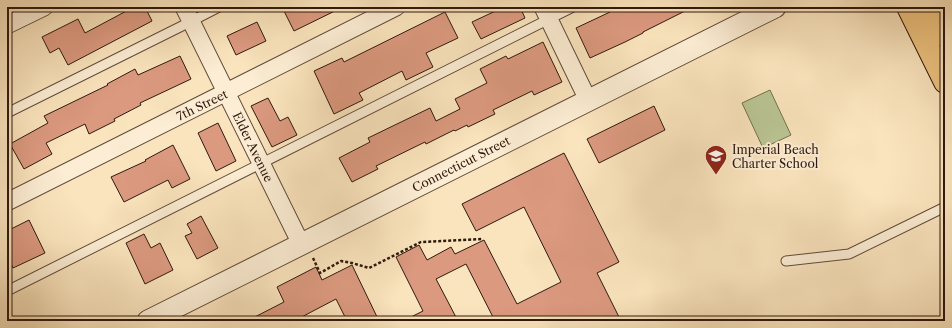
<svg xmlns="http://www.w3.org/2000/svg" width="952" height="328" viewBox="0 0 952 328" font-family="'Libre Caslon Text',serif">
  <rect width="100%" height="100%" fill="#fae4bd"/>
  <filter id="stains"><feTurbulence type="fractalNoise" baseFrequency=".005" numOctaves="4"/><feColorMatrix values="0 0 0 0 .2 0 0 0 0 .09 0 0 0 0 .02 0 0 0 .5 -.17"/></filter>
  <radialGradient id="worn" r=".72"><stop offset=".6" stop-color="#630" stop-opacity="0"/><stop offset="1" stop-color="#630" stop-opacity=".3"/></radialGradient>
  <!-- green -->
  <path fill="#bac594" stroke="#746f51" d="M770 90 791 135 763 148 742 103Z"/>
  <!-- building -->
  <path fill="#db997f" stroke="#2f190e" d="M134 7H145L152 21 68 65 59 48 50 53 42 37 78 19 85 33Z
    M282 7H343L294 31Z
    M504 7H520L525 18 481 39 472 22Z
    M618 7H693L643 32V33L625 42 590 58 576 28 610 12V11Z
    M445 12 458 38 426 53 433 67 406 80 402 71 359 93 363 100 334 114 314 71 342 58 344 62Z
    M257 22 266 41 236 55 227 36Z
    M543 42 562 82 534 95 532 91 493 110 495 114 468 127 467 125 455 131 454 130 426 144 425 142 376 166 378 169 352 182 339 158 370 142 368 138 430 108 436 121 460 109 455 99 487 83 480 69 506 56 508 59Z
    M180 56 191 79 140 103 141 105 114 119 115 121 89 134 85 124 46 143 52 154 24 169 10 144 48 123 44 116 108 85 107 84 135 69 138 75Z
    M268 98 280 121 288 117 297 135 272 147 251 106Z
    M654 106 665 130 599 163 587 139Z
    M218 123 236 161 216 171 198 133Z
    M173 145 190 179 172 188 168 180 124 202 111 177 146 161 145 160Z
    M564 153 619 262 597 273 621 321H495L466 264 436 279 458 321H403L423 311 396 257 419 245 427 260 451 247 455 254 484 240 517 304 561 282 524 207 476 231 462 204Z
    M201 216 218 248 197 259 185 236 192 233 187 224Z
    M29 220 45 253 13 268 7 255V231Z
    M144 234 151 248 160 243 173 270 145 284 126 243Z
    M352 265 379 321H347L336 299 294 321H247L284 302 277 287 316 267 322 280Z"/>
  <g fill="none" stroke-linecap="round" stroke-linejoin="round">
    <!-- service casing -->
    <g stroke="#624c3a" stroke-width="11">
      <path id="service" d="M7 113 180 27 219 7
        M786 261 849 254 945 207
        M7 291 573 7"/>
    </g>
    <!-- minor casing -->
    <g stroke="#624c3a" stroke-width="19">
      <path id="minor" d="M184 7 301 244
        M543 7 588 100
        M7 25 44 7
        M7 202 396 7"/>
    </g>
    <!-- tertiary casing -->
    <g stroke="#624c3a" stroke-width="23">
      <path id="tertiary" d="M148 321 775 7"/>
    </g>
    <!-- primary casing -->
    <g stroke="#2f190e" stroke-width="24">
      <path id="primary" d="M908 7 945 82
        M931 7 945 36"/>
    </g>
    <!-- path -->
    <path stroke="#2f190e" stroke-width="2.5" stroke-dasharray="3 2" stroke-linecap="butt" d="M313 258 320 273 341 261 352 263 369 268 421 242 483 239"/>
    <!-- service -->
    <use href="#service" stroke="#fcedd4" stroke-width="9"/>
    <!-- minor -->
    <use href="#minor" stroke="#fcedd4" stroke-width="17"/>
    <!-- tertiary -->
    <use href="#tertiary" stroke="#fcedd4" stroke-width="21"/>
    <!-- primary -->
    <use href="#primary" stroke="#edc27e" stroke-width="22"/>
  </g>
  <!-- icons -->
  <defs>
    <g id="school-pin" transform="scale(1.15)"><path d="M0 17L-7.5 6A9.5 9.5 0 1 1 7.5 6Z" fill="#8f2418" stroke="#fcedd4"/><path d="M0-5L7-2L0 1L-7-2ZM-4 1L0 2.5L4 1V4Q0 6-4 4Z" fill="#fff"/></g>
  </defs>
  <g fill-rule="evenodd">
    <use href="#school-pin" x="716" y="156"/>
  </g>
  <g text-anchor="middle" dominant-baseline="central" stroke-width="4" stroke-linejoin="round" paint-order="stroke">
    <!-- street labels -->
    <g font-size="12" fill="#2f190e" stroke="#fcedd4">
      <text transform="translate(202 105) rotate(-26)">7th Street</text>
      <text transform="translate(253 147) rotate(64)">Elder Avenue</text>
      <text transform="translate(461 164) rotate(-27)">Connecticut Street</text>
    </g>
    <!-- poi labels -->
    <g font-size="12" fill="#2f190e" stroke="#fcedd4" text-anchor="start">
      <text x="732" y="149">Imperial Beach<tspan x="732" dy="14">Charter School</tspan></text>
    </g>
  </g>
  <!-- margin -->
  <rect width="952" height="328" fill="none" stroke="#fae4bd" stroke-width="24"/>
  <rect x="8" y="8" width="936" height="312" fill="none" stroke="#2f190e" stroke-width="2"/>
  <rect x="12" y="12" width="928" height="304" fill="none" stroke="#2f190e"/>
  <rect width="100%" height="100%" filter="url(#stains)"/>
  <rect width="100%" height="100%" fill="url(#worn)"/>
</svg>
